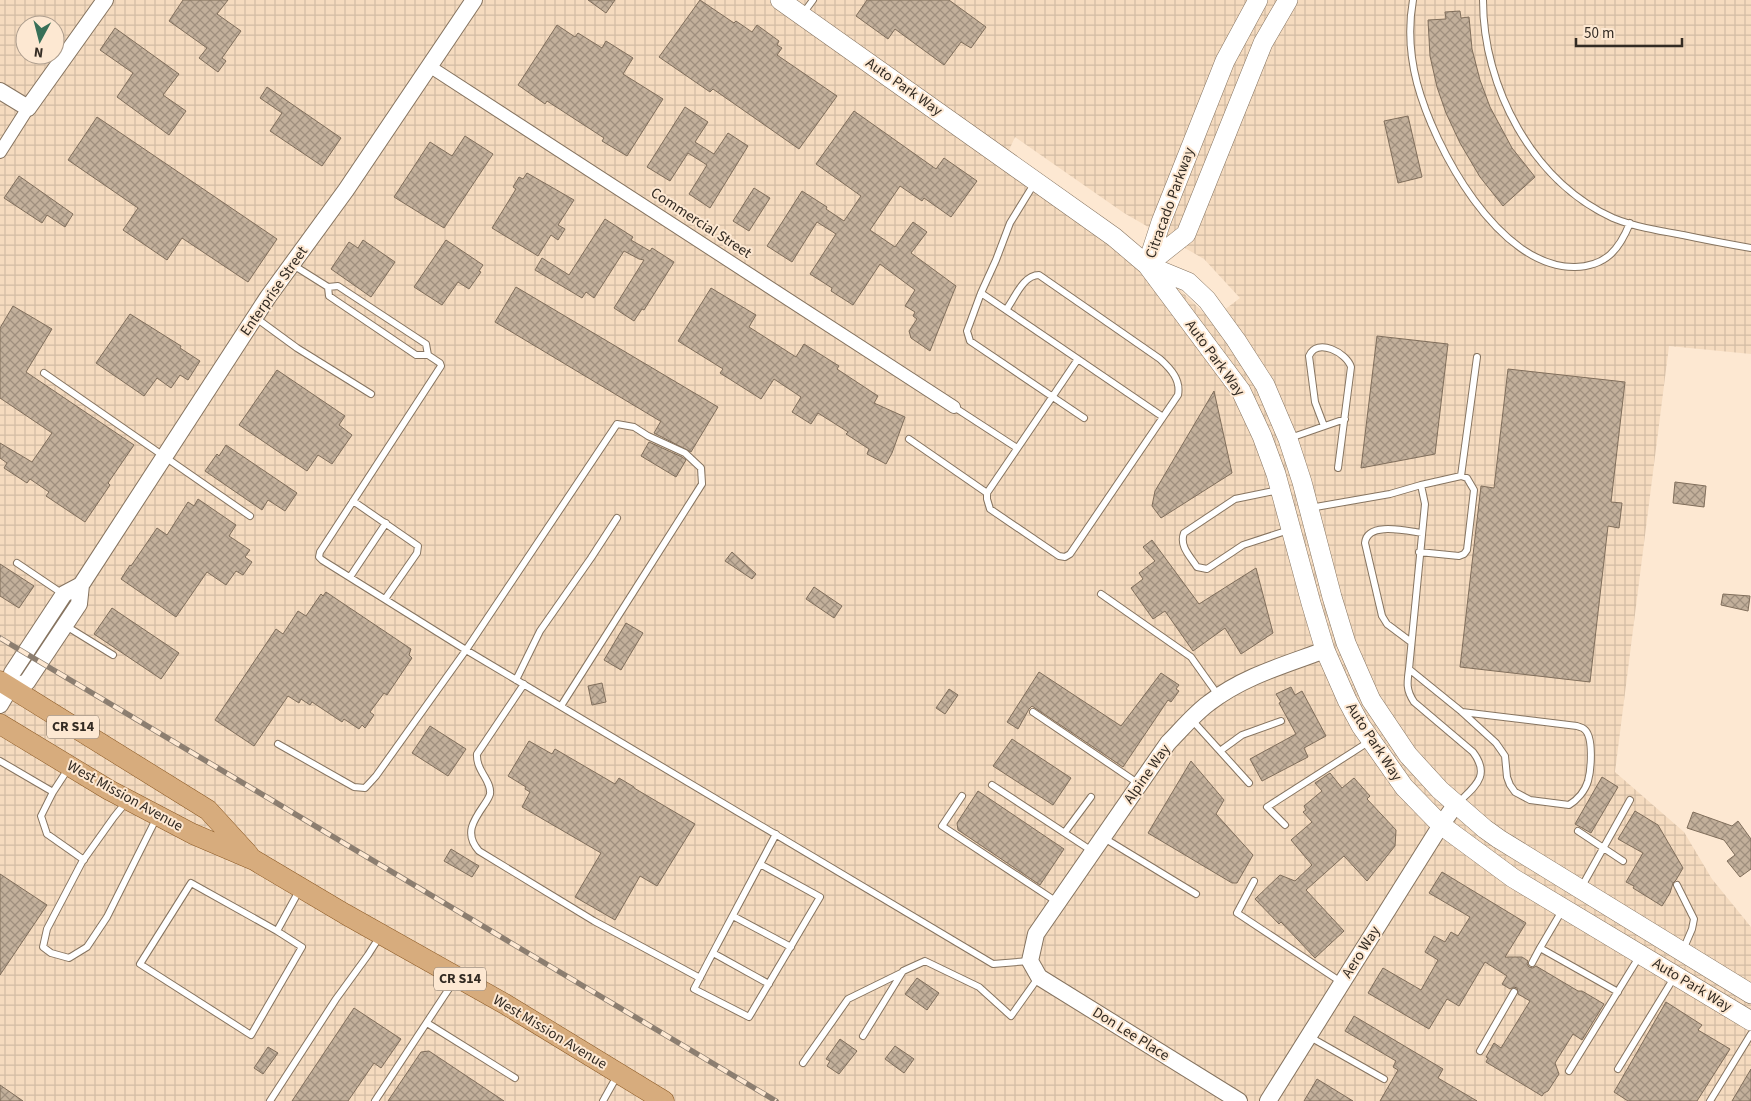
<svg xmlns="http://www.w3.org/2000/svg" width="1751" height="1101" viewBox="0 0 1751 1101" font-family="'Source Sans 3',sans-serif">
  <defs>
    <pattern id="industrial-grid" width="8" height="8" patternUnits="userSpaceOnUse" patternTransform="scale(1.25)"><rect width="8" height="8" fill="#f5dbbf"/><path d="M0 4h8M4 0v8" fill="none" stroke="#d2bca4"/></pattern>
    <pattern id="building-cross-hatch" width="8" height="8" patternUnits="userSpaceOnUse" patternTransform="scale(1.25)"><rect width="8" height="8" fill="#c3b09b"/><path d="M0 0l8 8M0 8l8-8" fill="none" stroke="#9f8f7e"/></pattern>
  </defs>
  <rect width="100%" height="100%" fill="#fde8d2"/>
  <!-- industrial -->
  <path fill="url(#industrial-grid)" fill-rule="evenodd" d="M0 0H1751V354L1669 346 1615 772 1684 832 1712 879 1751 927V1101H0ZM25 25H55V55H25ZM1015 137 1124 213 1204 259 1240 298 1211 320 1174 284 1005 159Z"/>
  <!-- building -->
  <path fill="url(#building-cross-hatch)" stroke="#806e5b" d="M183 0H228L217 14 241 31 222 58 226 61 218 72 199 58 207 48 169 21Z
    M588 0H615L606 13Z
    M700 0 734 23 736 21 752 32 757 25 779 41 777 45 782 48 777 55 837 96 799 149 713 89 710 92 659 57Z
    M867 0H949L986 27 971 48 961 42 944 65 895 29 888 39 856 16Z
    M1460 11 1461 18 1469 17 1472 49 1480 80 1490 107 1512 148 1535 177 1503 206 1480 177 1460 143 1446 113 1437 87 1430 56 1428 20 1446 19 1445 12Z
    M557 25 575 37 578 33 602 48 606 41 633 58 623 74 663 99 627 156 602 141 604 138 547 101 545 104 518 85Z
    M115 28 179 74 163 95 186 111 169 135 117 97 133 73 100 50Z
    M267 87 341 138 322 166 270 131 282 113 260 98Z
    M685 107 708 122 695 142 714 154 728 133 748 146 710 208 689 194 707 165 688 153 670 181 647 167Z
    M854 111 936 169 944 158 977 181 951 217 924 198 922 201 900 186 870 230 895 247 913 222 927 232 911 253 956 286 930 351 911 338 909 331 917 319 913 316 915 312 905 306 915 290 880 264 853 305 831 291 832 288 810 274 836 234 817 222 792 262 767 246 802 191 827 207 826 209 844 221 861 196 816 164Z
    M1408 116 1422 177 1398 183 1384 121Z
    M97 117 277 239 248 282 182 238 167 260 123 230 138 208 68 160Z
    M465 136 493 154 444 228 394 197 430 142 452 156Z
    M527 173 574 200 558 225 565 229 558 240 551 235 538 256 492 228 516 189 513 187 519 177 523 179Z
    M19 176 73 214 65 227 47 215 42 223 4 198Z
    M754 188 770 198 749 231 733 221Z
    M605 219 633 237 631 240 650 251 652 248 674 262 644 310 642 309 634 321 614 308 644 260 639 259 624 251 594 298 586 292 582 298 535 270 542 258 569 275Z
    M363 240 395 262 371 297 331 269 349 242 358 248Z
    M446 240 483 265 479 271 481 272 469 289 458 282 442 305 414 287Z
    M516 287 718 407 691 452 654 433 661 421H660L495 322Z
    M711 288 756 315 749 327 796 357 804 344 839 366 837 369 878 396 874 403 905 417 892 453 886 464 867 454 869 449 846 434 848 432 818 413 811 424 792 412 801 397 774 379 761 399 720 373 723 369 678 341Z
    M13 306 52 329 26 372 134 445 108 483 110 485 85 522 46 496 49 492 30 479 27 483 4 468 7 463 0 458V443L32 462 52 433 0 398V328Z
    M130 314 181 346 180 348 200 361 188 380 180 375 171 388 157 378 144 396 96 363Z
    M1377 336 1448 344 1435 454 1361 468Z
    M1508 369 1625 382 1611 502 1622 503 1619 528 1608 526 1590 682 1460 667 1481 486 1494 488Z
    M277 370 345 416 339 425 352 435 332 464 318 455 307 471 239 425Z
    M1214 391 1232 473 1161 518 1152 506 1155 491Z
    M649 442 682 457 686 460 676 477 641 456Z
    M226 445 297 493 285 511 268 500 262 510 205 471 217 454 219 456Z
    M1675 482 1706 486 1704 507 1673 503Z
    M198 499 236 525 229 536 250 550 245 557 252 562 243 575 236 571 226 585 207 572 176 617 121 579 130 565 131 566 157 528 167 535 188 502 194 506Z
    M1152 540 1199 604 1256 568 1273 633 1241 654 1225 628 1193 651 1165 611 1153 619 1131 588 1143 579 1139 573 1155 561 1143 547Z
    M732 552 756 574 752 579 725 561Z
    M0 564 34 586 19 608 0 596Z
    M814 587 842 606 834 618 806 599Z
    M326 592 411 649 409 655 412 658 387 695 384 693 370 712 374 715 365 728 362 725 359 729 344 719 342 722 312 702 310 705 301 699 299 703 288 696 254 746 215 720 276 629 283 634 298 611 306 616 321 594 323 596Z
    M1723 594 1750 596 1748 611 1721 605Z
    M112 608 179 653 161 679 94 634Z
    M626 623 643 633 621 670 604 660Z
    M1039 672 1121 726 1161 673 1179 685 1176 689 1179 691 1171 702 1168 700 1123 767 1035 708 1032 706 1029 709 1018 729 1007 722Z
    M602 683 606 702 592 705 588 686Z
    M1291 687 1295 695 1302 691 1326 736 1304 748 1308 757 1262 781 1250 759 1296 734 1279 703 1281 702 1276 694Z
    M949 689 958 695 945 714 936 708Z
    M430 726 466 749 448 776 412 753Z
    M1012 739 1071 778 1053 805 993 766Z
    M529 741 552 754 555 749 615 784 619 778 634 787V788L695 824 657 886 640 876 615 920 575 897 601 853 522 807 530 792 525 789 526 787 508 776Z
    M1191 761 1224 800 1216 814 1253 855 1237 883H1232L1148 833Z
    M1330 773 1342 788 1354 778 1370 796 1367 799 1396 830 1395 846 1367 881 1344 856 1306 890 1344 931 1315 958 1281 922 1279 924 1255 899 1280 875 1295 881 1312 865 1291 840 1312 822 1303 812 1306 810 1304 806 1322 791 1315 783Z
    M1602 777 1618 787 1591 833 1575 824Z
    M978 791 1064 849 1040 885 958 830 957 823Z
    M1635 811 1658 825 1683 868 1676 880 1673 883 1670 893 1662 906 1633 888 1634 886 1626 882 1643 853 1618 839Z
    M1693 812 1732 826 1738 821 1751 839V869L1740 877 1727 861 1735 855 1724 840 1687 828Z
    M451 849 479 866 472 877 444 861Z
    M1442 872 1526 923 1505 957H1522L1528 961 1527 964 1529 967 1533 968 1536 966 1578 991H1582L1604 1004 1582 1040 1573 1034 1555 1063 1559 1074 1548 1091 1544 1093 1542 1096 1486 1062 1488 1058 1486 1057 1494 1043 1501 1048 1530 1001 1518 994 1517 988 1514 987 1510 989 1502 984 1507 976 1485 962 1459 1006 1447 999 1429 1029 1368 993 1383 968 1421 990 1438 960 1425 952 1434 936 1445 942 1451 932 1458 936 1470 917 1429 893Z
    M0 874 47 905 0 975Z
    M917 978 939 993 927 1010 905 994Z
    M1666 1002 1702 1025 1698 1030 1730 1049 1697 1101H1628L1614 1092Z
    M354 1008 401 1039 381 1068 374 1063 348 1101H292Z
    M1354 1016 1443 1069 1438 1078 1477 1101H1380L1398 1070 1393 1067 1396 1061 1345 1031Z
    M840 1039 857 1051 839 1074 827 1066 830 1061 826 1059Z
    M895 1046 914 1059 904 1073 885 1059Z
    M268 1047 278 1053 263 1074 254 1068Z
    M429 1051 504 1101H388L421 1052Z
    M1751 1069V1101H1732Z
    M1317 1079 1353 1101H1304Z
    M0 1085 23 1101H0Z"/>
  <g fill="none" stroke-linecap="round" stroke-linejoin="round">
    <!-- service casing -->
    <g stroke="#867460" stroke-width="8">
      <path id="service" d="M1413 0C1408 28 1410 56 1417 83 1434 147 1498 268 1575 267 1606 266 1619 250 1630 223
        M1483 0C1483 87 1532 181 1613 218 1635 227 1660 231 1683 235 1706 240 1728 244 1751 248
        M802 15 813 0
        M1034 184 1010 223 996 260 981 293 967 331 970 341 1084 418
        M293 265 328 287 338 286 426 344 428 355H416L329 296 328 287
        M981 293 1163 417
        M1006 310C1015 298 1023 275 1039 275L1160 359C1171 369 1181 380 1178 395L1070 554 1065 557 1059 556 990 509 987 499V493L1078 359
        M256 318 297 348 371 394
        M428 355 440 363 441 366 320 552 319 557 322 560 466 650 993 964 1029 961
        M44 373 250 516
        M954 407 1017 448
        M1324 426 1315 402 1309 356C1317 337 1347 353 1351 367L1338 468
        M1290 438 1345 419
        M909 439 987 493
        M1461 476 1477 357
        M1279 490 1235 499 1184 533C1179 546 1190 556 1197 567L1207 569 1243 545 1289 530
        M353 501 418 546 417 553 385 599
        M1310 508 1390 494 1421 485 1425 504 1409 669 1462 712 1496 743 1505 756 1507 777 1510 785 1515 792 1530 800 1569 805C1577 800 1585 791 1588 781 1591 770 1594 736 1584 729 1582 727 1579 727 1577 726L1462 712
        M1419 552 1459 556 1464 554 1467 550 1474 490 1467 478 1461 476 1421 485
        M17 563 63 594
        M350 577 386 523
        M1101 594 1191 657 1218 695
        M66 626 113 655
        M1411 642 1387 624 1382 616 1365 543C1367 521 1407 531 1422 533
        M1409 669C1407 683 1406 690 1414 702L1473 752C1491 776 1475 786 1458 803
        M516 680 540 631 591 558 617 518
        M524 684 477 754C476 771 492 781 490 794 489 798 486 802 484 805 473 821 464 834 479 851L594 921 700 978
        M1033 712 1139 784
        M1192 720 1249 783
        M278 744 354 787 365 788 376 776 466 650 617 424 634 427 648 436 685 453 701 468 702 484 561 706
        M1220 751 1242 735 1281 721
        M0 761 53 792
        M68 769 53 792 41 816 47 834 84 860
        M992 785 1092 851
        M962 796 942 826 1057 902
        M127 801 114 817 82 862 47 929 43 947 51 953 69 958 87 947 107 917 156 819
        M1285 825 1267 807 1370 741
        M1578 831 1623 861
        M1065 832 1091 797
        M1104 838 1196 894
        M760 864 820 897 749 1017 694 989C721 937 749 885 776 834
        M1254 881 1237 913 1341 982
        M1677 885 1694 919 1692 929 1683 950
        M1581 888 1630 800
        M1563 909 1540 948 1618 992
        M733 916 791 947
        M277 931 302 947 251 1035 140 964 191 883 277 931 300 889
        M713 953 769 984
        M1532 963 1540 948
        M427 1023 515 1078
        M863 1036 903 971 925 961 979 987 1011 1016 1038 978
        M1310 1037 1384 1079
        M1480 1051 1514 992
        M803 1063 848 999 901 973
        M1618 1069 1675 976
        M1569 1071 1639 957
        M270 1101 336 999 368 955 380 936
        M375 1101 456 978
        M603 1101 617 1076
        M1710 1101 1751 1034"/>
    </g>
    <!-- minor casing -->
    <g stroke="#867460" stroke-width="14">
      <path id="minor" d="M429 66 954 407
        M0 152 28 108"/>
    </g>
    <!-- tertiary casing -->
    <g stroke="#867460" stroke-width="18">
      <path id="tertiary" d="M0 91 28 108 105 0
        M10 688 27 682 79 604 81 585
        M0 705 10 688 12 673 64 594 81 585 268 297 346 190 474 0
        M1239 1101 1039 977 1030 961 1036 934 1168 743C1181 730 1194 714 1209 703 1244 676 1285 665 1325 650
        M1268 1101 1441 825 1456 804"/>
    </g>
    <!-- secondary casing -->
    <g stroke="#867460" stroke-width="20">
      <path id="secondary" d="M780 0 1114 237 1147 265 1241 391 1262 436 1276 474 1311 603 1325 650 1347 700 1361 726 1404 787 1441 825 1513 878 1751 1021
        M1147 265 1186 234 1263 43 1288 0
        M1147 265 1161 222 1225 61 1258 0
        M1149 266 1188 282 1207 300 1236 340 1265 385 1288 439 1302 482 1332 597 1346 643 1371 700 1408 755 1440 790 1485 829 1499 839 1751 994"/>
    </g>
    <!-- primary casing -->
    <g stroke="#8c5a25" stroke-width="21">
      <path id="primary" d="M0 681 208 810 249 855
        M0 724 109 790 193 834 254 860 345 914 505 1004 664 1101"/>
    </g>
    <!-- service -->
    <use href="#service" stroke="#fff" stroke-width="6"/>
    <!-- minor -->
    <use href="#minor" stroke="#fff" stroke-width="12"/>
    <!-- tertiary -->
    <use href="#tertiary" stroke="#fff" stroke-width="16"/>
    <!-- secondary -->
    <use href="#secondary" stroke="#fff" stroke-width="19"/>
    <!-- primary -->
    <use href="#primary" stroke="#d7ac7d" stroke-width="20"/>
    <!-- rail casing -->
    <g stroke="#8c7e70" stroke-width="5.5">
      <path id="rail" d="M0 638 776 1101"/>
    </g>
    <!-- rail -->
    <use href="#rail" stroke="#fde8d2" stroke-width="4" stroke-dasharray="11" stroke-linecap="butt"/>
  </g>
  <g text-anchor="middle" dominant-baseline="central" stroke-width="4" stroke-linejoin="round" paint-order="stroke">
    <!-- shield labels -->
    <g fill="#fde8d2" stroke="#706458" stroke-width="1">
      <rect x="47" y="715.5" width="52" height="23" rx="4"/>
      <rect x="434" y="967.5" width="52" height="23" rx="4"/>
    </g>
    <g font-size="14" font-weight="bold" fill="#332b23">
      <text x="73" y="727">CR S14</text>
      <text x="460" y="979">CR S14</text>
    </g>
    <!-- street labels -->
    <g font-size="15" fill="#332b23" stroke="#fde8d2">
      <text transform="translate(904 87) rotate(35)">Auto Park Way</text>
      <text transform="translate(1170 203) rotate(-70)">Citracado Parkway</text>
      <text transform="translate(701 223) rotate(33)">Commercial Street</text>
      <text transform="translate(274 291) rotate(-55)">Enterprise Street</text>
      <text transform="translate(1215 358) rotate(54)">Auto Park Way</text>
      <text transform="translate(1374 742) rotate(57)">Auto Park Way</text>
      <text transform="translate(1147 774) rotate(-55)">Alpine Way</text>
      <text transform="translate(125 796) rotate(29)">West Mission Avenue</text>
      <text transform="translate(1361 952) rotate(-58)">Aero Way</text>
      <text transform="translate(1692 985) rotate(31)">Auto Park Way</text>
      <text transform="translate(550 1032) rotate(31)">West Mission Avenue</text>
      <text transform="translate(1131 1034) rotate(32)">Don Lee Place</text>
    </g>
  </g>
  <!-- north arrow -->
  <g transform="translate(40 40) rotate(187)"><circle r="24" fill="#fde8d2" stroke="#ac9c8c"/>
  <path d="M0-4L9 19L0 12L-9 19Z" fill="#377058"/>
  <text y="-8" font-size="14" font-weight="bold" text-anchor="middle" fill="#332b23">N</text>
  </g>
  <!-- scale -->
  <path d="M1576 38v8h106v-8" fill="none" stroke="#332b23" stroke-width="2.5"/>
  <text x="1584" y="38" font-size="15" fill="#332b23" stroke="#fde8d2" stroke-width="4" paint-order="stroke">50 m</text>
</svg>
